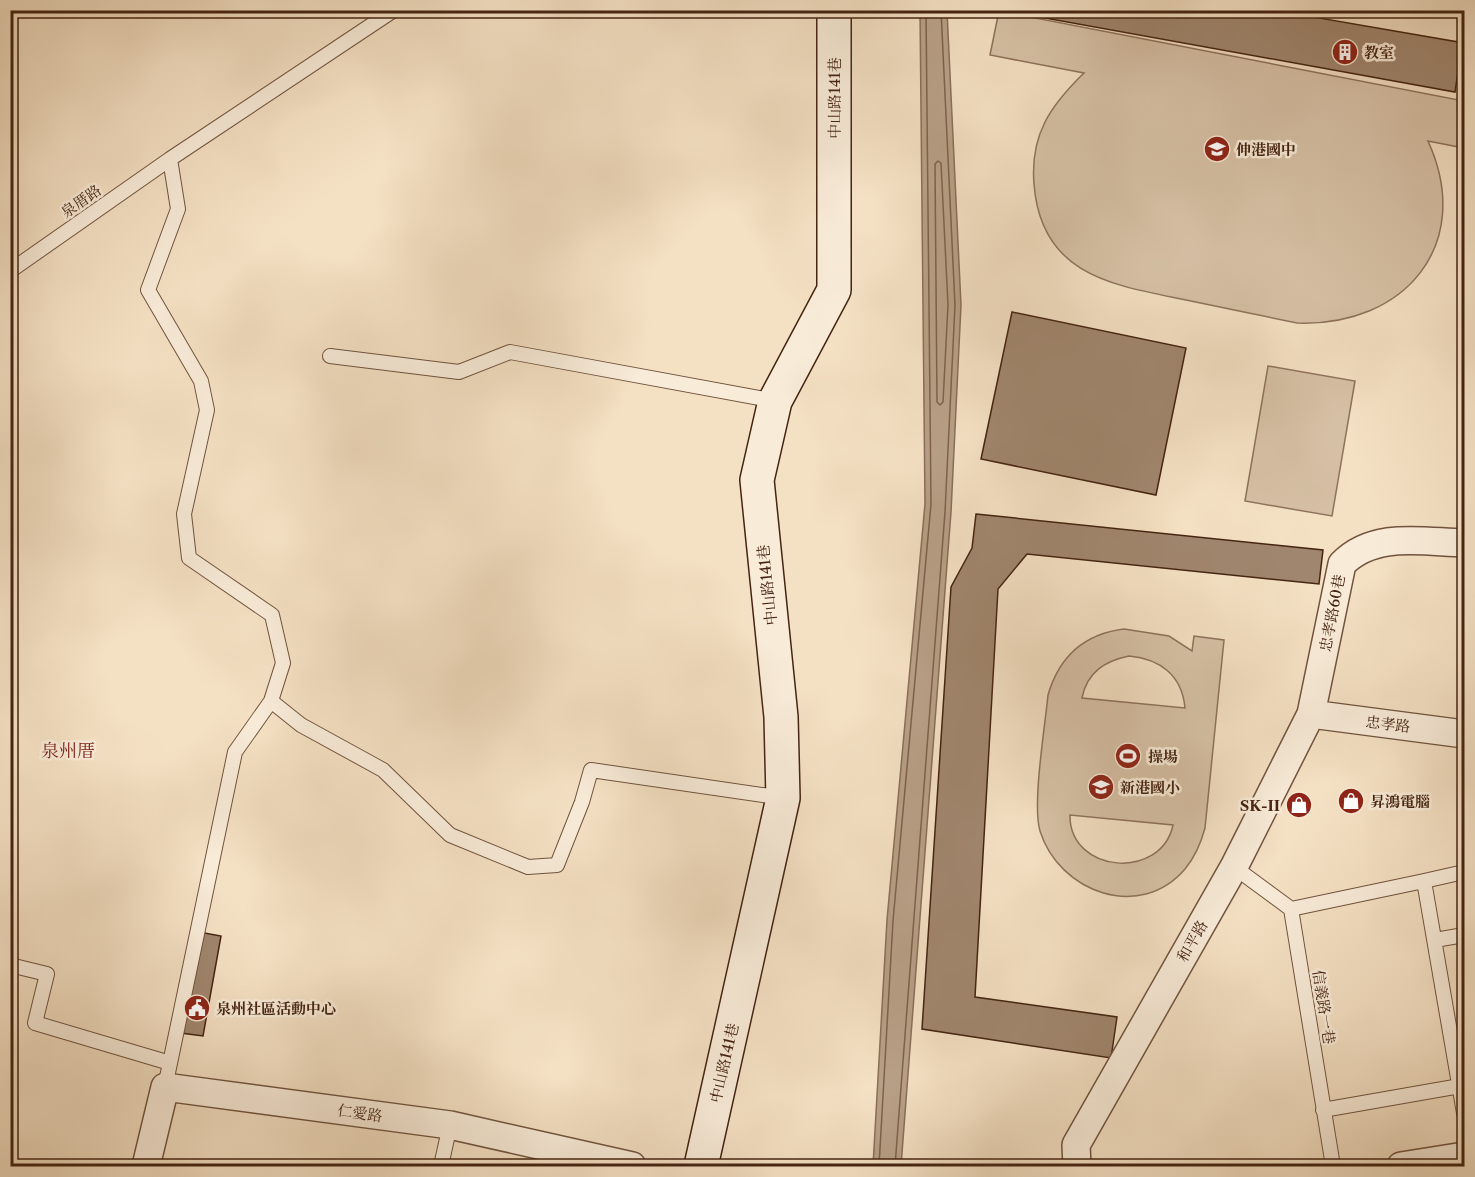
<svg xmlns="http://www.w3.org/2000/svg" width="1475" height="1177" viewBox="0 0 1475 1177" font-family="'Libre Caslon Text','Noto Serif TC',serif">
  <rect width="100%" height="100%" fill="#f4e0c3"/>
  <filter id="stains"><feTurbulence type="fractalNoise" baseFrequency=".00333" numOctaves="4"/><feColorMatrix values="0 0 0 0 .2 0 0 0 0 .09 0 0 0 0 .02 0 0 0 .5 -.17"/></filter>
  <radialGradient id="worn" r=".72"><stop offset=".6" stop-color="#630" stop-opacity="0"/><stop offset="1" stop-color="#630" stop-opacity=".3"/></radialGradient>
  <!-- green -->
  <path fill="#d6c0a5" stroke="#8e725c" stroke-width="1.5" fill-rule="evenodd" d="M999 11 1464 101V148L1428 141C1475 244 1405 327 1297 323 1260 315 1223 308 1186 300 1113 285 1041 276 1034 184 1030 135 1050 106 1084 73L990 55Z
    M1268 366 1355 381 1332 516 1245 501Z
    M1124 629 1169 636 1192 651 1194 636 1224 640 1205 828C1201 843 1195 857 1185 869 1140 922 1059 892 1040 831 1032 804 1045 727 1048 695 1059 657 1084 634 1124 629ZM1129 656C1160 659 1182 675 1185 708L1082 698C1087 672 1105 661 1129 656ZM1070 816V815L1173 825C1161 881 1070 873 1070 816Z"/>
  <!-- water -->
  <path fill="#b8a087" stroke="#8a6e58" stroke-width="1.5" d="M920 11H947L961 305 951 512 901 1166H873L887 920 925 504Z"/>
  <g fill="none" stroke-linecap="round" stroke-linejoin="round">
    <!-- shore -->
    <path stroke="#7e624c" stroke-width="1.5" d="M938 161 941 163 948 305 943 402 940 405 937 402 935 164Z
      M879 1166 893 921 931 504 926 10
      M895 1166 945 512 955 305 941 10"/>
  </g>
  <!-- building -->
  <path fill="#a0866e" stroke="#452412" stroke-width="1.5" d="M1001 10H1314L1313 17 1464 43V52L1461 51 1455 92Z
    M1012 312 1186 348 1156 495 981 459Z
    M976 514 1323 550 1319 584 1027 554 998 589 975 997 1117 1017 1111 1058 922 1029 951 587 972 548Z
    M199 932 221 936 203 1036 181 1033Z"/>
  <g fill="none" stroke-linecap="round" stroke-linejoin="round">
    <!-- lane casing -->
    <g stroke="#71533e" stroke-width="16">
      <path id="lane" d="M10 271 170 159 394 10
        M330 356 459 372 510 352 775 401
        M271 701 301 725 383 770 450 835 528 867 557 865 582 802 591 770 783 798
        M1234 867 1291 909 1424 881
        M1464 872 1424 881 1464 1113
        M1291 909 1333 1166
        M1435 940 1464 935
        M10 965 47 974 35 1023 170 1063
        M165 1087 235 752 271 701 283 663 272 615 189 558 184 514 207 410 201 381 148 290 178 209 170 159
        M1323 1110 1460 1086
        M441 1166 450 1125"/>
    </g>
    <!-- street casing -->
    <g stroke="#71533e" stroke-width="30">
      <path id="street" d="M1311 714 1464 734
        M146 1166 165 1087 450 1125 632 1166
        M1077 1166 1076 1145 1234 867 1311 714 1342 564C1374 531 1423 542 1464 543
        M1401 1166 1464 1156"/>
    </g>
    <!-- secondary casing -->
    <g stroke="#452412" stroke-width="36">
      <path id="secondary" d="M701 1166 783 798 781 717 757 480 775 401 834 290V10"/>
    </g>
    <!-- lane -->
    <use href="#lane" stroke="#f8ebd8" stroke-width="14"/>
    <!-- street -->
    <use href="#street" stroke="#f8ebd8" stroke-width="27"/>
    <!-- secondary -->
    <use href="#secondary" stroke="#f8ebd8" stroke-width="33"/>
  </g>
  <!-- icons -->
  <defs>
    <g id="building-disc" transform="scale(1.35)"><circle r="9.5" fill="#8f2418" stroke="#f8ebd8"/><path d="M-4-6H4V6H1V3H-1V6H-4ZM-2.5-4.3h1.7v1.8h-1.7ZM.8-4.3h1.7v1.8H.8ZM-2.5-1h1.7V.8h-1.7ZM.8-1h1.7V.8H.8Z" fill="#fff"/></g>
    <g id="school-disc" transform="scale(1.35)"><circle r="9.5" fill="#8f2418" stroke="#f8ebd8"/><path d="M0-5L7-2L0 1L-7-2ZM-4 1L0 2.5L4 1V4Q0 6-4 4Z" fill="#fff"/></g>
    <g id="stadium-disc" transform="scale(1.35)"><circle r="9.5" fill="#8f2418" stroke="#f8ebd8"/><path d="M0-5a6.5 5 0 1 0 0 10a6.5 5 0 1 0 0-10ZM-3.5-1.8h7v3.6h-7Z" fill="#fff"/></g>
    <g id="shop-disc" transform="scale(1.35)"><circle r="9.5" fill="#8f2418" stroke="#f8ebd8"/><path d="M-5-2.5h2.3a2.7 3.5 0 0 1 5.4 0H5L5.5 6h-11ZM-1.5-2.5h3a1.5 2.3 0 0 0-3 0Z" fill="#fff"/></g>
    <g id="civic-disc" transform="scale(1.35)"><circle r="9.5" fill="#8f2418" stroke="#f8ebd8"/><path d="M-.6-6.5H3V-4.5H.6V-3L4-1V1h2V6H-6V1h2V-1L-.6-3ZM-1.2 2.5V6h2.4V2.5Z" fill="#fff"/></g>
  </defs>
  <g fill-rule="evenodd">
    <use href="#building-disc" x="1345" y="52"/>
    <use href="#school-disc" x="1217" y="149"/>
    <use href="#stadium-disc" x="1128" y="756"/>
    <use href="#school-disc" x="1101" y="787"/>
    <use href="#shop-disc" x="1351" y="801"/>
    <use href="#shop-disc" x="1299" y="805"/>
    <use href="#civic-disc" x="197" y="1008"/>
  </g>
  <g text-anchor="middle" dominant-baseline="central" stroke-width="5" stroke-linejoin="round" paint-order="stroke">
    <!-- poi labels -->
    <g font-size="15" font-weight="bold" fill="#452412" stroke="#f8ebd8" text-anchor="start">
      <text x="1364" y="52">教室</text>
      <text x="1236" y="149">伸港國中</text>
      <text x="1148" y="756">操場</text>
      <text x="1120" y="787">新港國小</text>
      <text x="1370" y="801">昇鴻電腦</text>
      <text x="1280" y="805" text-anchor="end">SK-II</text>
      <text x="216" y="1008">泉州社區活動中心</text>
    </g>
    <!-- street labels -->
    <g font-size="15" fill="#452412" stroke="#f8ebd8">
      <text transform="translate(834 98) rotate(-90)">中山路141巷</text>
      <text transform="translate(81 201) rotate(-35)">泉厝路</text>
      <text transform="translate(767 585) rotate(-96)">中山路141巷</text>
      <text transform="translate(1332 613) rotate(-79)">忠孝路60巷</text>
      <text transform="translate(1388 724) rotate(7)">忠孝路</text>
      <text transform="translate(1192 941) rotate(-60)">和平路</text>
      <text transform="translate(1324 1007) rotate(81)">信義路一巷</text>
      <text transform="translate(724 1063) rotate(-77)">中山路141巷</text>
      <text transform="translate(360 1113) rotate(8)">仁愛路</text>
    </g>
    <!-- quarter labels -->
    <g font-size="18" fill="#7a1f14" stroke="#f8ebd8">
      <text x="68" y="751">泉州厝</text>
    </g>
  </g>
  <!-- margin -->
  <rect width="1475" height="1177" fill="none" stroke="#f4e0c3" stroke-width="36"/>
  <rect x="12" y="12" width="1451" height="1153" fill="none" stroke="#452412" stroke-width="3"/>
  <rect x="18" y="18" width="1439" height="1141" fill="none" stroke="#452412" stroke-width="1.5"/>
  <rect width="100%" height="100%" filter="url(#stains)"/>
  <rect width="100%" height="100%" fill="url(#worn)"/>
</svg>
